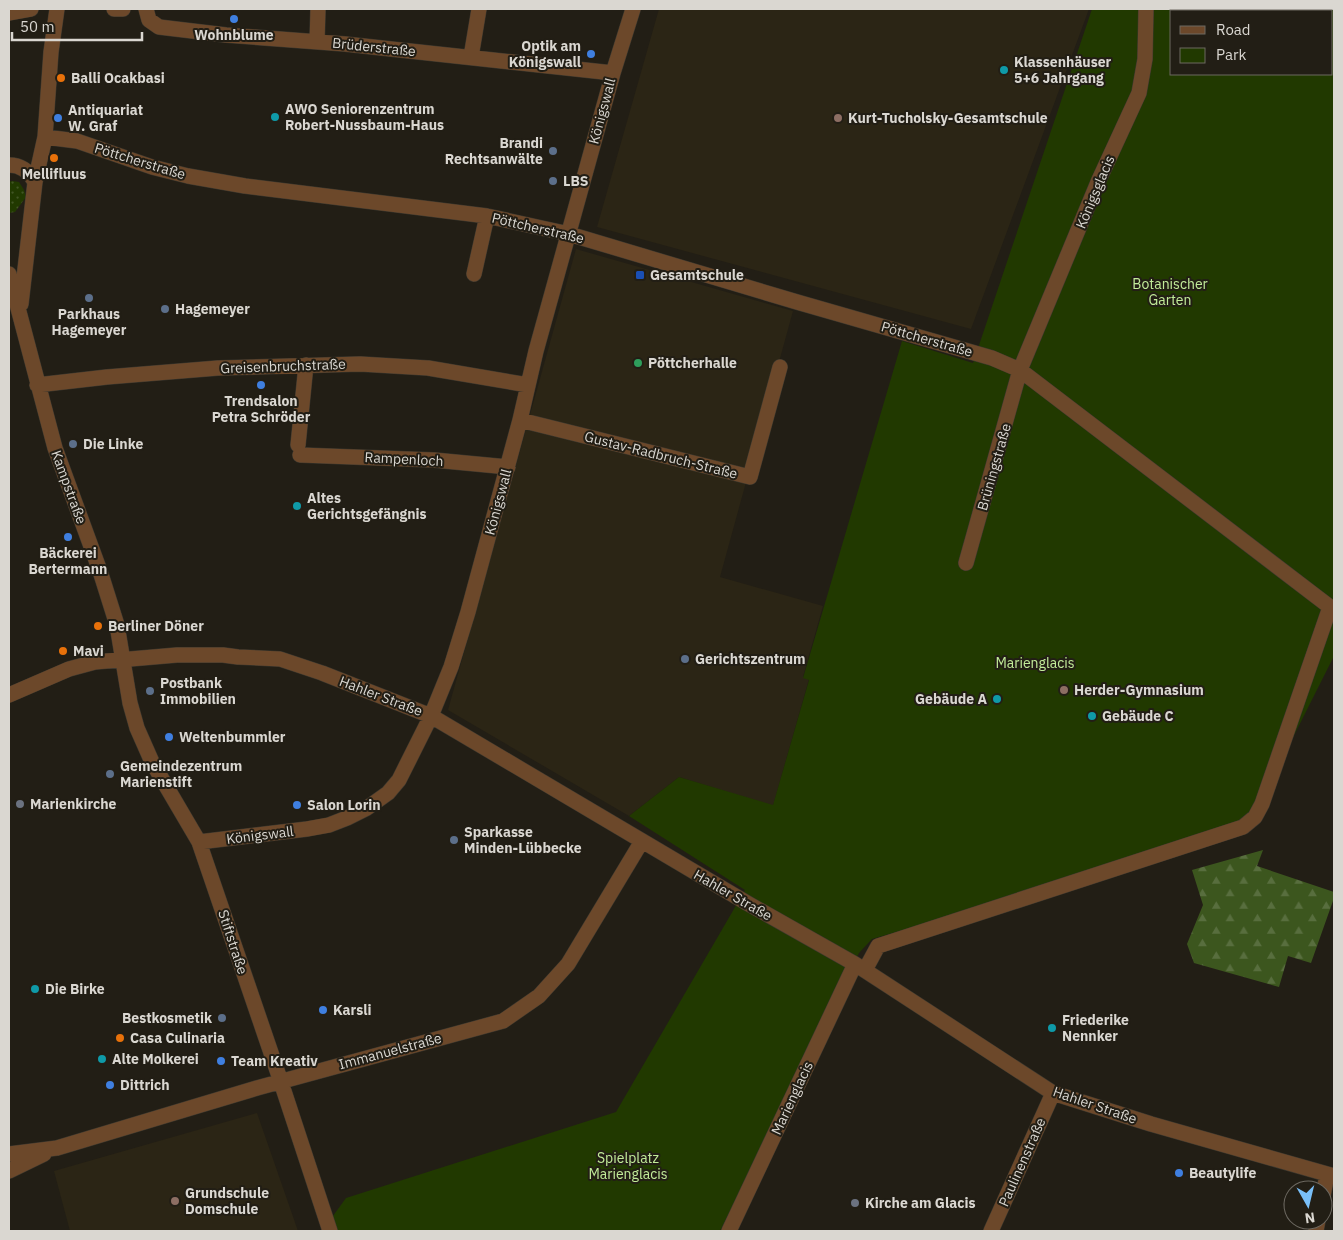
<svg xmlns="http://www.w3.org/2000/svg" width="1343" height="1240" viewBox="0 0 1343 1240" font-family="'IBM Plex Sans',sans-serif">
  <defs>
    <pattern id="grass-dots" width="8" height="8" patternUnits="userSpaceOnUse" patternTransform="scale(1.25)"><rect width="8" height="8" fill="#213900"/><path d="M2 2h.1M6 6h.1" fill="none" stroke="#415524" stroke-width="1.8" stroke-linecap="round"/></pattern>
    <pattern id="forest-firs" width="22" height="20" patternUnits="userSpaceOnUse" patternTransform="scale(1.25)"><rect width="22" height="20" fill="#3c561e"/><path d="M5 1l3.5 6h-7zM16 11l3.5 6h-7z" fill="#586e3e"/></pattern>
  </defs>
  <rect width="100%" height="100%" fill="#221e15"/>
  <!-- built -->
  <path fill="#2b2515" d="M659 9H1089L971 329 597 227Z
    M576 249 793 311 720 577 823 606 803 677 809 679 773 806 679 777 629 816 448 710Z
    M257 1113 298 1231H70L54 1171Z"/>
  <!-- grass -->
  <path fill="url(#grass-dots)" d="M12 181 19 182 24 190 26 197 15 212 9 213V182Z"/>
  <!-- forest -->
  <path fill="url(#forest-firs)" d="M1263 850 1257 866 1334 892V898L1311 963 1288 956 1279 987 1194 963 1187 944 1203 905 1192 870Z"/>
  <!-- green -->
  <path fill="#213900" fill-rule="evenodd" d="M1092 9H1334V656L1246 831 872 939 859 953 720 1231H322L346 1198 616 1112 745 890 629 816 679 777 773 805 809 680 803 678 902 341 973 363ZM1172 11H1332V74H1172Z"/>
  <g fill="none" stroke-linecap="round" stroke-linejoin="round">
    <!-- minor casing -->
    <g stroke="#3c382f" stroke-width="16">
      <path id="minor" d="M114 9H123
        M146 9 149 20 159 27 226 35 345 44 613 73
        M9 13 31 9
        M317 42 318 9
        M471 57 479 9
        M45 137 77 141 152 167 188 176 245 186 487 216 569 234 797 302 992 358 1020 370 1334 610
        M9 165C21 165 29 171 35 182
        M9 274 55 448 100 571 117 625 130 703 137 728 152 762 199 842 281 1082 330 1231
        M474 274 487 216
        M21 304 35 182 45 137 51 52 57 9
        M37 385 107 377 218 368 360 364 428 368 528 385
        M520 420 750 477 780 367
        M298 445 306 365
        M300 455 434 460 508 467
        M966 563 1020 370 1098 182 1139 93 1145 59 1146 9
        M9 695 69 669 95 662 177 655H223L238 657 280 659 322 673 431 716 747 903 855 964 1053 1093 1151 1124 1334 1176
        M199 842 307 829 329 825 347 818 367 808 388 793 399 780 431 716 451 667 468 612 520 420 536 351 613 73 633 9
        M865 970 878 946 1243 827 1255 817 1262 804 1330 607
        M9 1154 57 1148 257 1088 503 1021 539 996 568 964 642 841
        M9 1171 44 1154
        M1323 1196 1327 1175
        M729 1231 855 964
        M991 1231 1053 1093
        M1316 1231 1318 1220"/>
    </g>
    <!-- minor -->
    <use href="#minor" stroke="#6c482a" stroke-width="15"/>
  </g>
  <!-- markers -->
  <g fill="#3f7fe0" stroke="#221e15" stroke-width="2">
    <circle cx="234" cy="19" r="5"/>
    <circle cx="591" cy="54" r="5"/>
    <circle cx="58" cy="118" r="5"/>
    <circle cx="261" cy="385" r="5"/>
    <circle cx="68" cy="537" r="5"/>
    <circle cx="169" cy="737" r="5"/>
    <circle cx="297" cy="805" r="5"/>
    <circle cx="323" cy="1010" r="5"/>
    <circle cx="221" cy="1061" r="5"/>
    <circle cx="110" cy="1085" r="5"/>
    <circle cx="1179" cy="1173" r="5"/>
  </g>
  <g fill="#0f9aa8" stroke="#221e15" stroke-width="2">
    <circle cx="1004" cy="70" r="5"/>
    <circle cx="275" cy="117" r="5"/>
    <circle cx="297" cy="506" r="5"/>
    <circle cx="997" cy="699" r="5"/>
    <circle cx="1092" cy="716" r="5"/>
    <circle cx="35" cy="989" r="5"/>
    <circle cx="1052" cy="1028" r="5"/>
    <circle cx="102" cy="1059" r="5"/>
  </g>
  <g fill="#e8710a" stroke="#221e15" stroke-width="2">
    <circle cx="61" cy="78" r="5"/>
    <circle cx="54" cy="158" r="5"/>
    <circle cx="98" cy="626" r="5"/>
    <circle cx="63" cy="651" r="5"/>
    <circle cx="120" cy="1038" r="5"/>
  </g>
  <g fill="#8d6e63" stroke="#221e15" stroke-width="2">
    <circle cx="838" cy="118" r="5"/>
    <circle cx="1064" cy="690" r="5"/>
    <circle cx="175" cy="1201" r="5"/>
  </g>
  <g fill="#5c6f8a" stroke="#221e15" stroke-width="2">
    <circle cx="553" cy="151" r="5"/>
    <circle cx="553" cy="181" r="5"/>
    <circle cx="89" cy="298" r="5"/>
    <circle cx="165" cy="309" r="5"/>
    <circle cx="73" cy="444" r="5"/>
    <circle cx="685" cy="659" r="5"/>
    <circle cx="150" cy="691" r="5"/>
    <circle cx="110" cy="774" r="5"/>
    <circle cx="454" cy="840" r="5"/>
    <circle cx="222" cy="1018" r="5"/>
  </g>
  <rect fill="#1a4fb4" stroke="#221e15" stroke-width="2" x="635" y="270" width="10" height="10" rx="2.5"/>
  <circle fill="#2e9e5b" stroke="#221e15" stroke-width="2" cx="638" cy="363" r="5"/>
  <g fill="#6b7280" stroke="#221e15" stroke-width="2">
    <circle cx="20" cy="804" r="5"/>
    <circle cx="855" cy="1203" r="5"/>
  </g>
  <g text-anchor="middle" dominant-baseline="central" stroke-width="4" stroke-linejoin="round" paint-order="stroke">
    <!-- poi labels -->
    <g font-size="14" font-weight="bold" fill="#dad7d1" stroke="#221e15" text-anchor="start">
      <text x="234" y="35" text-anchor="middle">Wohnblume</text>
      <text x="581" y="46" text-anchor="end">Optik am<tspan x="581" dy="16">Königswall</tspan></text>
      <text x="1014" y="62">Klassenhäuser<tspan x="1014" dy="16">5+6 Jahrgang</tspan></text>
      <text x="71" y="78">Balli Ocakbasi</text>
      <text x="285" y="109">AWO Seniorenzentrum<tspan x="285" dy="16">Robert-Nussbaum-Haus</tspan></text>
      <text x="68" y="110">Antiquariat<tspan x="68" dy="16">W. Graf</tspan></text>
      <text x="848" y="118">Kurt-Tucholsky-Gesamtschule</text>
      <text x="543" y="143" text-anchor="end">Brandi<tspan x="543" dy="16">Rechtsanwälte</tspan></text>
      <text x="54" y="174" text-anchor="middle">Mellifluus</text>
      <text x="563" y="181">LBS</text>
      <text x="650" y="275">Gesamtschule</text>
      <text x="175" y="309">Hagemeyer</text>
      <text x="89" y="314" text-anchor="middle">Parkhaus<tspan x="89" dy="16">Hagemeyer</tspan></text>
      <text x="648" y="363">Pöttcherhalle</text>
      <text x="261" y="401" text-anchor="middle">Trendsalon<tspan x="261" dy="16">Petra Schröder</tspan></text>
      <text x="83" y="444">Die Linke</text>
      <text x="307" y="498">Altes<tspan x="307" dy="16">Gerichtsgefängnis</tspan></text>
      <text x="68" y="553" text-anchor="middle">Bäckerei<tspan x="68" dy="16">Bertermann</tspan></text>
      <text x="108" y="626">Berliner Döner</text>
      <text x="73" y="651">Mavi</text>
      <text x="695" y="659">Gerichtszentrum</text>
      <text x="160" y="683">Postbank<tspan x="160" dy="16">Immobilien</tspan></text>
      <text x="1074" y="690">Herder-Gymnasium</text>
      <text x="987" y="699" text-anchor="end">Gebäude A</text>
      <text x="1102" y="716">Gebäude C</text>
      <text x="179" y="737">Weltenbummler</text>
      <text x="120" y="766">Gemeindezentrum<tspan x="120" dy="16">Marienstift</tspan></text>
      <text x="30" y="804">Marienkirche</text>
      <text x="307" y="805">Salon Lorin</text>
      <text x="464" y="832">Sparkasse<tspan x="464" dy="16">Minden-Lübbecke</tspan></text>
      <text x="45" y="989">Die Birke</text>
      <text x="333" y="1010">Karsli</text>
      <text x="212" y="1018" text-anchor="end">Bestkosmetik</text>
      <text x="1062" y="1020">Friederike<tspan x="1062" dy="16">Nennker</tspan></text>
      <text x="130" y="1038">Casa Culinaria</text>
      <text x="112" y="1059">Alte Molkerei</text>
      <text x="231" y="1061">Team Kreativ</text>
      <text x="120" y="1085">Dittrich</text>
      <text x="1189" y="1173">Beautylife</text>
      <text x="185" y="1193">Grundschule<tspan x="185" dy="16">Domschule</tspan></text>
      <text x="865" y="1203">Kirche am Glacis</text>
    </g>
    <!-- street labels -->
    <g font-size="14" fill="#dad7d1" stroke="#221e15">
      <text transform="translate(374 47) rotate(6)">Brüderstraße</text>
      <text transform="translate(602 111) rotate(-75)">Königswall</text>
      <text transform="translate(140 161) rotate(17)">Pöttcherstraße</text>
      <text transform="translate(1095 192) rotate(-67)">Königsglacis</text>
      <text transform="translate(538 228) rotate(13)">Pöttcherstraße</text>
      <text transform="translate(927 339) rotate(16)">Pöttcherstraße</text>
      <text transform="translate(283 366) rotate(-2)">Greisenbruchstraße</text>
      <text transform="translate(661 455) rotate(14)">Gustav-Radbruch-Straße</text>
      <text transform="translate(404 459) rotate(3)">Rampenloch</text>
      <text transform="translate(994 467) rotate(-74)">Brüningstraße</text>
      <text transform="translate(69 487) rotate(70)">Kampstraße</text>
      <text transform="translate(498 502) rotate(-75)">Königswall</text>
      <text transform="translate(381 696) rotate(21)">Hahler Straße</text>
      <text transform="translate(260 835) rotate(-7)">Königswall</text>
      <text transform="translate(733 895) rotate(30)">Hahler Straße</text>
      <text transform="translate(233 942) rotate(72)">Stiftstraße</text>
      <text transform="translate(390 1051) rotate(-15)">Immanuelstraße</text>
      <text transform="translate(792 1098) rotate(-65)">Marienglacis</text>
      <text transform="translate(1095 1105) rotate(19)">Hahler Straße</text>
      <text transform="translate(1022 1162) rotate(-66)">Paulinenstraße</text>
    </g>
    <!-- park labels -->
    <g font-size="14" fill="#c2ec99" stroke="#221e15">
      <text x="1170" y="284">Botanischer<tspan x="1170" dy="16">Garten</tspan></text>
      <text x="1035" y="663">Marienglacis</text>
      <text x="628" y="1158">Spielplatz<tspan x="628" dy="16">Marienglacis</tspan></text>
    </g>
  </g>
  <!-- border -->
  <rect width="1343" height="1240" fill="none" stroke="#dad7d1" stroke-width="20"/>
  <!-- legend -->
  <rect x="1170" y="10" width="162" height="65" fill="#221e15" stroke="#6c6860"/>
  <rect x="1180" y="26" width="25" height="8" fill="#6c482a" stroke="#6c6860"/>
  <text x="1216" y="35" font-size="15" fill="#dad7d1">Road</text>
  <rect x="1180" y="48" width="25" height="15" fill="#213900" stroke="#6c6860"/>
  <text x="1216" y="60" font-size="15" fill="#dad7d1">Park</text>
  <!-- north arrow -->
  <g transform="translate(1308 1205) rotate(172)"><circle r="24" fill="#221e15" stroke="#6c6860"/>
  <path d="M0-4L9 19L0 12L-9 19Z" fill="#79bff8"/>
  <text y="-8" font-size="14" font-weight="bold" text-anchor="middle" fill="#dad7d1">N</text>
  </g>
  <!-- scale -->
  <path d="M12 32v8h130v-8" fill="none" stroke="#dad7d1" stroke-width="2.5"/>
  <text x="20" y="32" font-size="15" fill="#dad7d1" stroke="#221e15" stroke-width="4" paint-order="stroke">50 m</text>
</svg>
